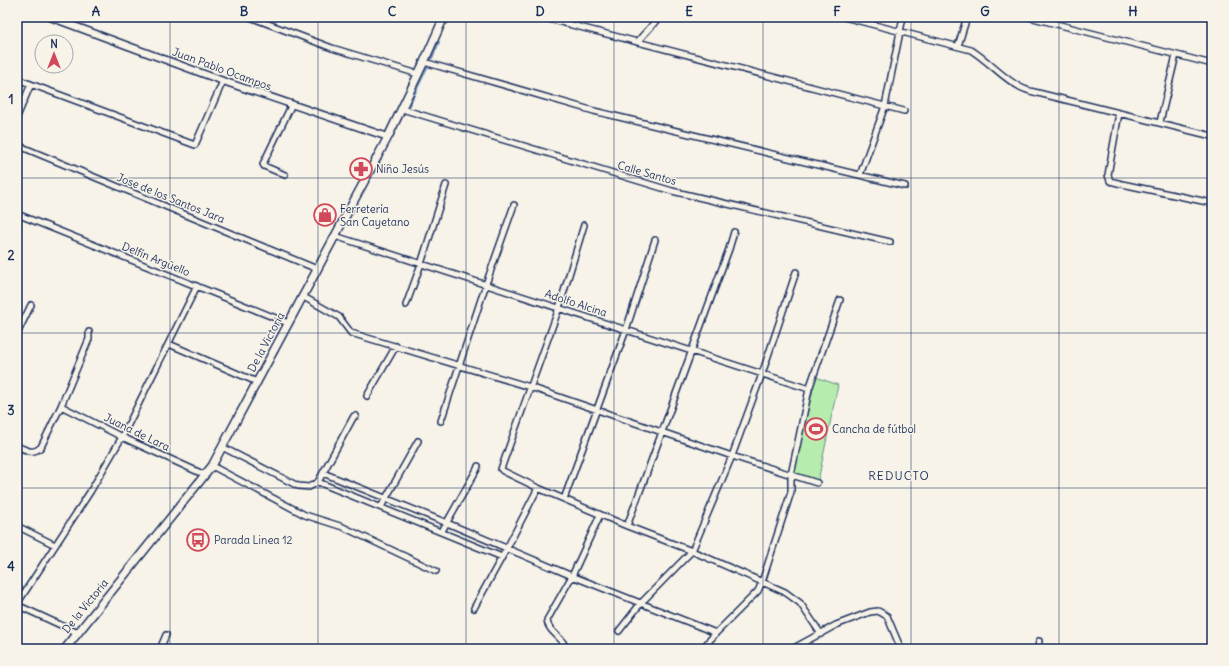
<svg xmlns="http://www.w3.org/2000/svg" width="1229" height="666" viewBox="0 0 1229 666" font-family="Delius,sans-serif">
  <defs>
    <pattern id="water-ripples" width="26" height="14" patternUnits="userSpaceOnUse"><rect width="26" height="14" fill="#aed1f6"/><path d="M2 4q2-2 4 0t4 0M15 11q2-2 4 0t4 0" fill="none" stroke="#95b4d5"/></pattern>
  </defs>
  <rect width="100%" height="100%" fill="#f7f3e8"/>
  <filter id="ink" filterUnits="userSpaceOnUse"><feTurbulence type="fractalNoise" baseFrequency=".025" numOctaves="2"/><feDisplacementMap in="SourceGraphic" scale="8" xChannelSelector="R" yChannelSelector="G"/><feConvolveMatrix kernelMatrix="1 2 1 2 8 2 1 2 1" color-interpolation-filters="sRGB"/></filter>
  <g filter="url(#ink)">
    <!-- pitch -->
    <path fill="#b6ecad" stroke="#688e86" d="M816 377 838 385 818 481 793 473Z"/>
    <!-- water -->
    <path fill="url(#water-ripples)" stroke="#7390b9" d="M427 65H429L408 109 407 108Z
      M402 116H403L362 195 361 194Z"/>
    <g fill="none" stroke-linecap="round" stroke-linejoin="round">
      <!-- stream -->
      <path stroke="#7390b9" stroke-width="2" d="M447 24 450 17
        M432 58 439 42"/>
      <!-- minor casing -->
      <g stroke="#1b2f5e" stroke-width="8">
        <path id="minor" d="M250 17 332 48 418 74
          M541 17 904 111
          M844 17 971 50C989 61 1003 79 1022 88 1026 90 1030 91 1034 92L1212 136
          M1029 17 1212 64
          M637 42 656 21 658 17
          M958 46 967 17
          M424 62 594 111 905 186
          M17 79 195 145 223 81
          M402 109 672 191 890 242
          M1119 113 1108 175 1110 181 1122 184 1212 203
          M17 117 31 84
          M1160 122 1176 55
          M17 145 317 269
          M285 175 264 166 263 164 292 104
          M860 175 885 106 903 17
          M17 214 288 323
          M584 225 559 308 501 469 503 471 538 488 627 526 692 551 785 592 800 603 821 634
          M335 236 809 389
          M302 296 339 317 351 333 530 387 732 456 817 483
          M406 305 421 264 446 185
          M17 334 31 305
          M169 344 257 382
          M367 396 396 346
          M61 406 122 437 205 475
          M441 421 486 284 514 205
          M17 446C26 450 33 455 41 447L61 406 89 339V332
          M222 447 298 486 309 487 318 482 354 416H356
          M212 466 305 515 343 527 436 571
          M323 473 447 523 572 576 716 633
          M318 482 502 557
          M564 499 626 330 655 240
          M381 507 418 441
          M17 526 55 545
          M627 526 662 432 729 249 734 232
          M442 531 477 469 478 466
          M17 604 90 492 122 437 197 286
          M17 605 78 633
          M474 608 507 548 538 488
          M619 631 641 603 692 551 732 456 762 374 796 272
          M214 648 218 649
          M160 649 166 635
          M566 649C564 637 548 633 547 620L572 576 600 515
          M702 649 716 633 758 591 762 582 791 492V475L809 389 840 300
          M792 649 836 625 870 612 878 611 887 616 901 649
          M1038 649 1039 641"/>
      </g>
      <!-- tertiary casing -->
      <g stroke="#1b2f5e" stroke-width="9">
        <path id="tertiary" d="M50 17 223 81 388 137"/>
      </g>
      <!-- secondary casing -->
      <g stroke="#1b2f5e" stroke-width="10">
        <path id="secondary" d="M65 649 212 466 388 137 424 62 444 17"/>
      </g>
      <!-- minor -->
      <use href="#minor" stroke="#f7f3e8" stroke-width="5"/>
      <!-- tertiary -->
      <use href="#tertiary" stroke="#f7f3e8" stroke-width="6"/>
      <!-- secondary -->
      <use href="#secondary" stroke="#f7f3e8" stroke-width="7"/>
    </g>
  </g>
  <!-- grid -->
  <path fill="none" stroke="#1b2f5e" stroke-width="1" stroke-opacity="0.55" d="M170 17V649M318 17V649M466 17V649M614 17V649M763 17V649M911 17V649M1059 17V649M17 178H1212M17 333H1212M17 488H1212"/>
  <!-- icons -->
  <defs>
    <g id="pharmacy-ring" transform="scale(1.15)"><circle r="9.5" fill="#f7f3e8" stroke="#d1495b" stroke-width="1.5"/><path d="M-2-6h4v4h4v4h-4v4h-4v-4h-4v-4h4Z" fill="#d1495b"/></g>
    <g id="shop-ring" transform="scale(1.15)"><circle r="9.5" fill="#f7f3e8" stroke="#d1495b" stroke-width="1.5"/><path d="M-5-2.5h2.3a2.7 3.5 0 0 1 5.4 0H5L5.5 6h-11ZM-1.5-2.5h3a1.5 2.3 0 0 0-3 0Z" fill="#d1495b"/></g>
    <g id="stadium-ring" transform="scale(1.15)"><circle r="9.5" fill="#f7f3e8" stroke="#d1495b" stroke-width="1.5"/><path d="M0-5a6.5 5 0 1 0 0 10a6.5 5 0 1 0 0-10ZM-3.5-1.8h7v3.6h-7Z" fill="#d1495b"/></g>
    <g id="bus-ring" transform="scale(1.15)"><circle r="9.5" fill="#f7f3e8" stroke="#d1495b" stroke-width="1.5"/><path d="M-5-6H5V4H4V6H2V4H-2V6H-4V4H-5ZM-3.5-4V0h7V-4ZM-3.5 1.2v1.5H-2V1.2ZM2 1.2v1.5H3.5V1.2Z" fill="#d1495b"/></g>
  </defs>
  <g fill-rule="evenodd">
    <use href="#pharmacy-ring" x="361" y="169"/>
    <use href="#shop-ring" x="325" y="215"/>
    <use href="#stadium-ring" x="816" y="429"/>
    <use href="#bus-ring" x="198" y="540"/>
  </g>
  <g text-anchor="middle" dominant-baseline="central" stroke-width="3" stroke-linejoin="round" paint-order="stroke">
    <!-- street labels -->
    <g font-size="11" fill="#1b2f5e" stroke="#f7f3e8">
      <text transform="translate(222 69) rotate(20)">Juan Pablo Ocampos</text>
      <text transform="translate(647 173) rotate(16)">Calle Santos</text>
      <text transform="translate(171 198) rotate(22)">Jose de los Santos Jara</text>
      <text transform="translate(156 259) rotate(22)">Delfín Argüello</text>
      <text transform="translate(576 303) rotate(18)">Adolfo Alcina</text>
      <text transform="translate(266 342) rotate(-62)">De la Victoria</text>
      <text transform="translate(137 432) rotate(26)">Juana de Lara</text>
      <text transform="translate(85 606) rotate(-51)">De la Victoria</text>
    </g>
    <!-- poi labels -->
    <g font-size="11" fill="#1b2f5e" stroke="#f7f3e8" text-anchor="start">
      <text x="376" y="169">Niño Jesús</text>
      <text x="340" y="209">Ferretería<tspan x="340" dy="13">San Cayetano</tspan></text>
      <text x="832" y="429">Cancha de fútbol</text>
      <text x="214" y="540">Parada Linea 12</text>
    </g>
    <!-- neighbourhood labels -->
    <g font-size="12" letter-spacing="1" fill="#1b2f5e" stroke="#f7f3e8">
      <text x="899" y="475">REDUCTO</text>
    </g>
  </g>
  <!-- margin -->
  <rect width="1229" height="666" fill="none" stroke="#f7f3e8" stroke-width="44"/>
  <!-- north arrow -->
  <g transform="translate(54 54)"><circle r="19" fill="#f7f3e8" stroke="#9fa5b1"/>
  <path d="M0-3L7 15L0 10L-7 15Z" fill="#d1495b"/>
  <text y="-6" font-size="11" font-weight="bold" text-anchor="middle" fill="#1b2f5e">N</text>
  </g>
  <rect x="22" y="22" width="1185" height="622" fill="none" stroke="#1b2f5e" stroke-width="1.5"/>
  <g font-size="13" text-anchor="middle" font-weight="bold" fill="#1b2f5e">
    <text x="96" y="16">A</text>
    <text x="244" y="16">B</text>
    <text x="392" y="16">C</text>
    <text x="540" y="16">D</text>
    <text x="689" y="16">E</text>
    <text x="837" y="16">F</text>
    <text x="985" y="16">G</text>
    <text x="1133" y="16">H</text>
    <text x="11" y="104">1</text>
    <text x="11" y="260">2</text>
    <text x="11" y="415">3</text>
    <text x="11" y="571">4</text>
  </g>
</svg>
